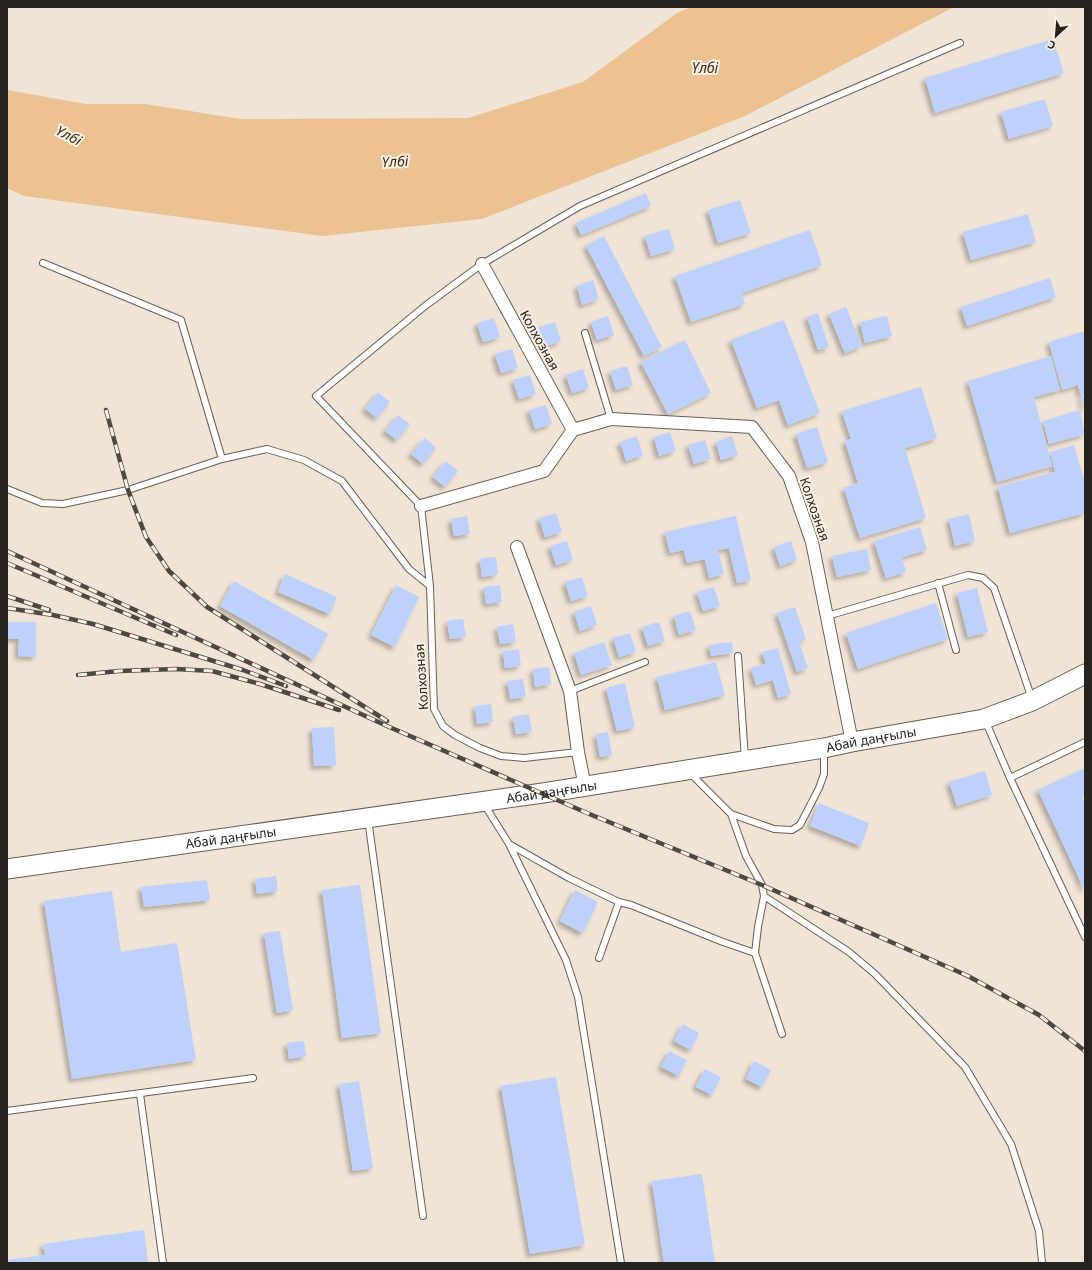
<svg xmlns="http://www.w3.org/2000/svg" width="1092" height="1270" viewBox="0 0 1092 1270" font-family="'Noto Sans',sans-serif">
  <defs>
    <filter id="shadow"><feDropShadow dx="-3.5" dy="3.5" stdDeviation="2" flood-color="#0004"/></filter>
  </defs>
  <rect width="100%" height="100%" fill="#f0e4d7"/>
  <!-- water -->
  <path fill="#edc292" d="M691 7H954L745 116 482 219 322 236 24 196 7 188V90L86 104H145L241 119 468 118 583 82 677 13Z"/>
  <!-- building -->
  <path fill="#bed1fc" filter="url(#shadow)" d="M1053 39 1064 73 935 113 925 78Z
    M1045 99 1053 126 1009 139 1001 112Z
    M646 193 651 206 581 235 576 223Z
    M740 200 751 233 718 243 708 210Z
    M1028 214 1036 242 971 260 963 232Z
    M669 229 675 249 651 256 645 236Z
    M810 230 822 265 742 293 745 304 691 322 675 276Z
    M604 236 662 347 644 356 586 246Z
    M1050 278 1056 297 967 326 961 307Z
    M593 280 599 299 582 305 577 286Z
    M846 307 862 346 845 353 829 314Z
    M818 313 829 347 818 350 807 317Z
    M608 316 614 335 597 340 591 322Z
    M887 316 892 336 865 343 860 322Z
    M494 318 500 337 483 342 477 323Z
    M784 320 820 413 788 425 779 400 757 408 731 340Z
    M555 322 561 341 544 347 538 328Z
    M1085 331V394L1081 395 1078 385 1062 390 1049 342Z
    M685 340 711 393 668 414 641 362Z
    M512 349 518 368 501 373 495 354Z
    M1051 356 1060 390 1034 397 1052 466 997 482 968 381Z
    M627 366 633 385 616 390 610 371Z
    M583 369 589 388 572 393 566 375Z
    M530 375 536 394 519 399 513 380Z
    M921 387 937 438 905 448 926 518 860 538 844 488 858 483 845 441 851 439 842 411Z
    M378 392 390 402 377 418 365 409Z
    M1085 396V409H1084L1081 397Z
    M546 405 552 424 535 429 529 410Z
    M1080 410 1085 434 1049 444 1043 421Z
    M398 415 410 424 397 440 385 431Z
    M817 427 828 462 807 468 796 434Z
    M670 432 676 451 659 456 654 437Z
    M637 436 643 455 626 461 620 442Z
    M732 436 738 455 721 460 716 442Z
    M425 438 436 448 423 464 411 454Z
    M705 440 711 459 694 464 688 445Z
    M1074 445 1085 483V513L1010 533 998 487 1055 472 1050 452Z
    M446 461 458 471 445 487 433 477Z
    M556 513 562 532 545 537 539 518Z
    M969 514 975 541 955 546 949 519Z
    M467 516 470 534 454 536 451 519Z
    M736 516 751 580 737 583 729 548 718 550 724 574 709 578 705 559 687 563 684 550 670 553 665 532Z
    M920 527 927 550 902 557 906 572 886 578 874 541Z
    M567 541 573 560 556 565 550 546Z
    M791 541 797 560 780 566 774 547Z
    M867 549 871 570 837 577 832 556Z
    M496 557 498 574 482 577 480 559Z
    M285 574 337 597 330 614 278 592Z
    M582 577 588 596 571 601 565 582Z
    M234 581 328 634 314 660 220 606Z
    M396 585 419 597 395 647 371 635Z
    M500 585 502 602 486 604 484 587Z
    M714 587 720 606 703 611 697 592Z
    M977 588 988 632 968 637 957 593Z
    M936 603 948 639 858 669 846 633Z
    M591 606 597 625 580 631 574 612Z
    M795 607 806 639 799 642 808 668 797 672 777 613Z
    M690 611 696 630 679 635 674 616Z
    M463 619 466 637 450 639 447 621Z
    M7 622H36V657L18 656 19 639H7Z
    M659 622 665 641 648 646 642 627Z
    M513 624 516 642 500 644 497 627Z
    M630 633 636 652 619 657 613 638Z
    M604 642 612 665 581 675 574 653Z
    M732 642 733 653 711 656 709 645Z
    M778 648 791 694 778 698 773 680 756 685 751 668 766 664 762 652Z
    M519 649 521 666 505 668 503 651Z
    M716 662 725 695 665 710 657 677Z
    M549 667 551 684 535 687 533 669Z
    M523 679 526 697 510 699 507 681Z
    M625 683 635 727 617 731 606 688Z
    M491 704 493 722 477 724 475 706Z
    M529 714 532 732 516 734 513 717Z
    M334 727 336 765 314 766 312 728Z
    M608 732 612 755 600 757 596 734Z
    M1085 768V796L1082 797 1085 804V891L1038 790Z
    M985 771 992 795 957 806 949 782Z
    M819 803 869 823 861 846 810 826Z
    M276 876 278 891 257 894 255 879Z
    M207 880 210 900 144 907 141 887Z
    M360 885 381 1033 342 1038 322 890Z
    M575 890 598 902 583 933 560 921Z
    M112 891 121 952 177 943 196 1060 72 1079 44 901Z
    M280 931 293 1010 277 1013 264 933Z
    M683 1024 699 1033 691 1050 674 1041Z
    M304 1041 306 1056 289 1059 287 1043Z
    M669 1051 687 1060 679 1076 661 1067Z
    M754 1061 771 1070 762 1087 746 1079Z
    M705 1069 721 1077 712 1095 696 1087Z
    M556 1077 585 1245 530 1254 501 1086Z
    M359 1081 373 1168 353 1171 339 1084Z
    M702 1174 715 1263H664L652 1181Z
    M144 1230 148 1263H7V1260L45 1255 43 1244Z"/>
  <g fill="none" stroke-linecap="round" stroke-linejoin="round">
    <!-- service casing -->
    <g stroke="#685e53" stroke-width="8">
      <path id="service" d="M43 263 181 320 222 459 267 449 304 460 342 481 409 569 430 586
        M585 333 611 419
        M7 489 42 503 63 504 128 490 222 459
        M938 583 956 650
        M827 616 968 575 983 578 994 588 1032 699
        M738 656 745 759
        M570 691 645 662
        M985 720 1010 778 1085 742
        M578 752 524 758 501 756 480 748 455 735 443 726 434 709 430 586 421 506 316 396 425 306 482 264 580 206 960 43
        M690 773 731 814 774 829 792 830 800 825 819 788 824 774V749
        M1010 778 1085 937
        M484 804 509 844 569 878 619 902 631 905 723 942 755 953 782 1034
        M731 814 746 856 762 885 764 896 758 927 755 953
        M368 819 423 1216
        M509 844 566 960 578 997 621 1263
        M764 896 849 952 875 974 965 1067 1011 1144 1039 1231 1042 1263
        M599 958 619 902
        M140 1094 163 1263
        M7 1111 253 1078"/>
    </g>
    <!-- minor casing -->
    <g stroke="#685e53" stroke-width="14">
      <path id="minor" d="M482 264 573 430
        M421 506 544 471 573 430 611 419 752 427 789 476 812 542 852 742
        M517 547 570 691 578 752 585 787"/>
    </g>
    <!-- primary casing -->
    <g stroke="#685e53" stroke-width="21">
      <g id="primary">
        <path id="s1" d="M7 869 543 793 824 748 852 742 984 719 1032 701 1085 674"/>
      </g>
    </g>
    <!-- service -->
    <use href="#service" stroke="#fff" stroke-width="6"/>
    <!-- minor -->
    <use href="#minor" stroke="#fff" stroke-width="12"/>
    <!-- primary -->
    <use href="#primary" stroke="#fff" stroke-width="19"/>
    <!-- rail casing -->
    <g stroke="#4e4842" stroke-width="4.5">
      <path id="rail" d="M106 410 128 490 146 537 169 571 207 607 387 721
        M7 551 387 726 587 813 762 885 968 976 1039 1015 1085 1051
        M7 563 176 635
        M7 596 49 610
        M7 608 53 615 93 624 243 670 286 686
        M78 675 119 671 176 669 212 671 260 684 339 710"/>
    </g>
    <!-- rail -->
    <use href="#rail" stroke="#fdf1e4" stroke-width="3" stroke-dasharray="9" stroke-linecap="butt"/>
  </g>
  <g text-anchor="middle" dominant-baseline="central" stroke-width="4" stroke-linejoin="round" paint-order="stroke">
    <!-- street labels -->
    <g font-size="13" fill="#26221d" stroke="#fdf1e4">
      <text transform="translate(540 340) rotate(61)">Колхозная</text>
      <text transform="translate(815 509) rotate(71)">Колхозная</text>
      <text transform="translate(421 677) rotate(-94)">Колхозная</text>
      <text stroke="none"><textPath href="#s1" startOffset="874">Абай даңғылы</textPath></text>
      <text stroke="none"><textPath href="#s1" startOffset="550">Абай даңғылы</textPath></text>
      <text stroke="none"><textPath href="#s1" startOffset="226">Абай даңғылы</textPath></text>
    </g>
    <!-- water labels -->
    <g font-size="14" font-style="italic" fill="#37250f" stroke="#fdf1e4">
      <text x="705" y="67">Үлбі</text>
      <text transform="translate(69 135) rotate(28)">Үлбі</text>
      <text transform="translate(395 161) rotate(-3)">Үлбі</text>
    </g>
  </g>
  <!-- border -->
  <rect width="1092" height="1270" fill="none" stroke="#26221d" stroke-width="16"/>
  <!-- north arrow -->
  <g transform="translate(1056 36) rotate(206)" stroke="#fdf1e4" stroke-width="3" paint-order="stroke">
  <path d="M0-3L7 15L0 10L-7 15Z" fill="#26221d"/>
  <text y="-6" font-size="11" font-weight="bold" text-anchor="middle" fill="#26221d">С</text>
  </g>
</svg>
